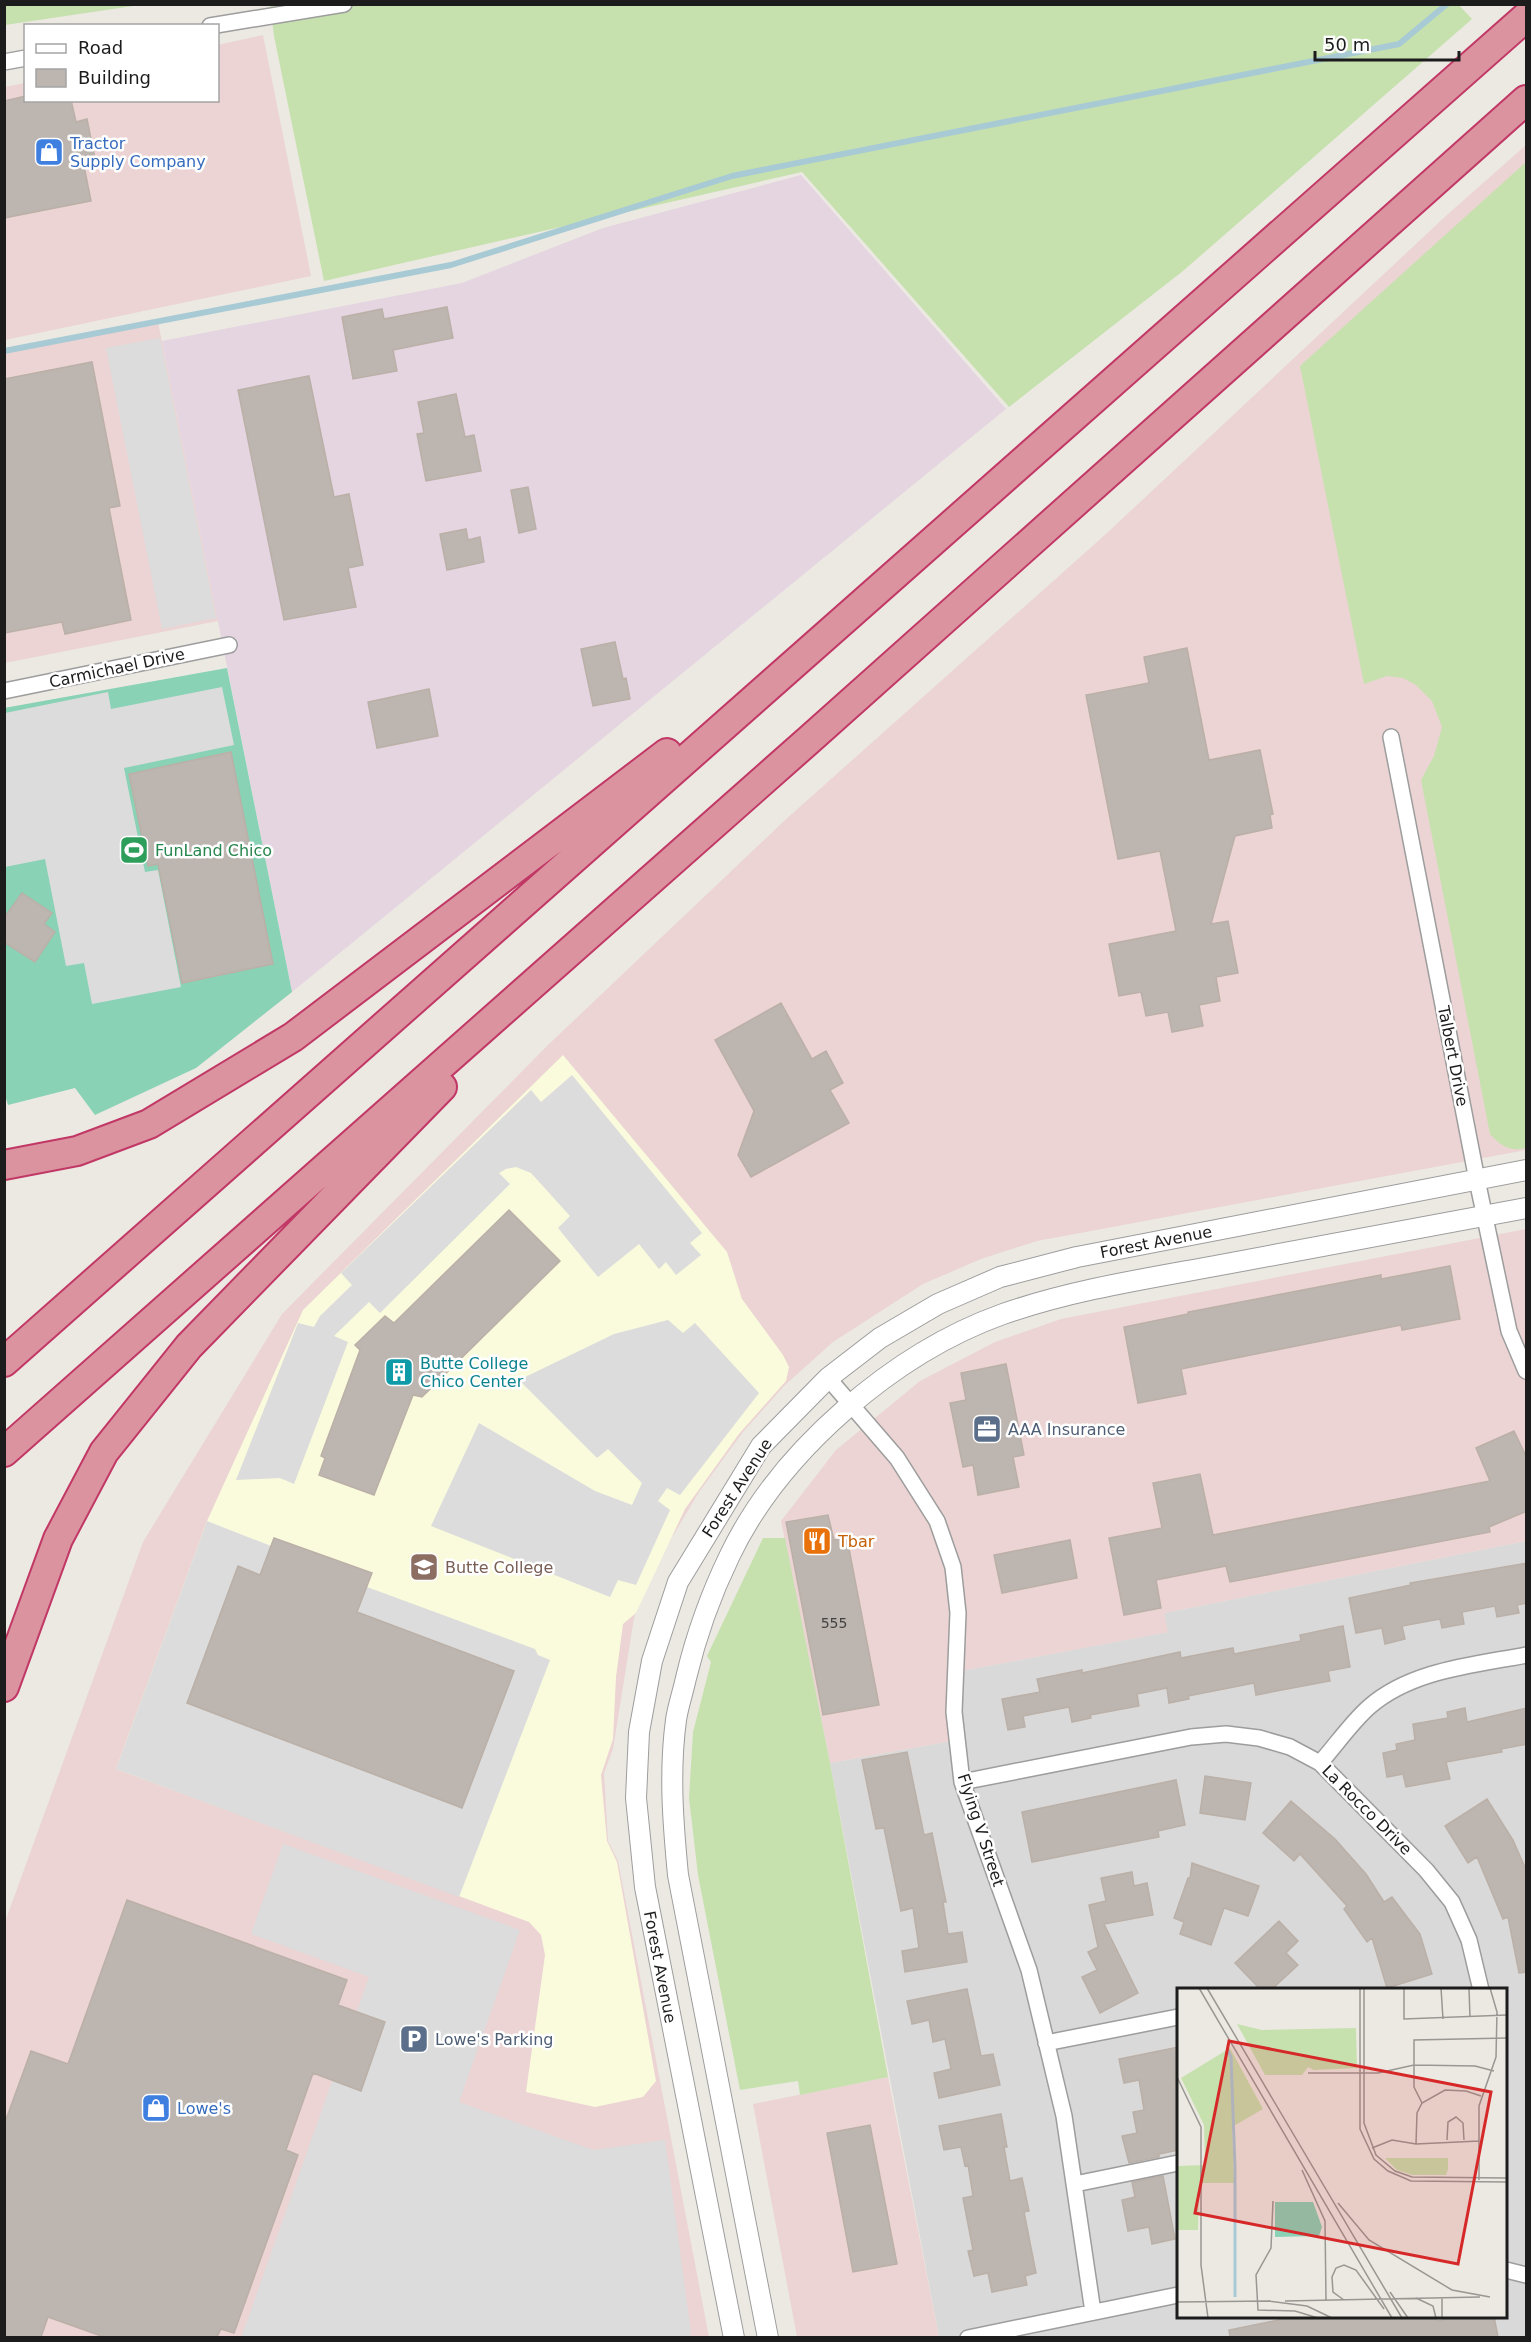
<svg xmlns="http://www.w3.org/2000/svg" width="1531" height="2342" viewBox="0 0 1531 2342" font-family="'DejaVu Sans',sans-serif">
  <rect width="100%" height="100%" fill="#ece9e2"/>
  <!-- residential -->
  <path fill="#dad9d9" fill-rule="evenodd" d="M1526 1541V2337H939L830 1763 957 1740 956 1672 1167 1632 1164 1613ZM1178 1990H1506V2316H1178Z"/>
  <!-- commercial -->
  <path fill="#ebd4d3" d="M263 35 311 276 5 340 4 87 25 83 26 100H218V45Z
    M1526 145V1150L1037 1241 981 1259 923 1284 833 1342 784 1386 743 1432 699 1492 658 1561 634 1618 613 1749 604 1773 608 1841 618 1861 709 2337 5 2338V1922L143 1542 282 1314 548 1045 784 821 1107 533 1448 214Z
    M158 322 218 621 5 663V352Z
    M1526 1229V1541L1164 1613 1168 1632 956 1672 957 1740 830 1763 781 1521 836 1450 920 1381 995 1342 1061 1319Z
    M888 2077 939 2337H797L753 2104Z"/>
  <!-- industrial -->
  <path fill="#e4d5e1" d="M801 175 1006 409 292 992 162 341 462 283 603 228Z"/>
  <!-- education -->
  <path fill="#fafadd" d="M563 1055 727 1252 742 1299 783 1355 789 1367 786 1381 739 1434 685 1509 636 1613 623 1624 616 1677 613 1739 601 1775 607 1841 617 1862 656 2081 643 2097 595 2107 526 2092 545 1955 541 1935 529 1922 116 1769 207 1521 303 1310Z"/>
  <!-- grass -->
  <path fill="#c6e1ae" d="M5 4H140V5L5 25Z
    M426 4H1458L1472 19 1183 271 1009 407 802 172 324 281 274 36 270 5Z
    M1526 162V1148C1510 1152 1501 1146 1490 1134L1421 780 1434 756 1442 727 1432 701 1416 685 1403 678 1387 676 1364 684 1300 366Z
    M763 1538H785L830 1763 888 2077 800 2095 798 2081 740 2090 698 1875 689 1798 693 1732 711 1662 707 1656Z"/>
  <!-- pitch -->
  <path fill="#89d2b6" d="M227 668 292 992 196 1068 95 1115 75 1088 8 1105 4 1092V708Z"/>
  <!-- parking -->
  <path fill="#dcdcdc" d="M160 338 216 618 162 629 106 348Z
    M222 687 234 745 124 768 145 872 158 870 181 987 92 1004 84 963 66 966 45 859 5 867V713L108 692 111 709Z
    M572 1075 702 1233 690 1243 701 1255 676 1275 666 1262 659 1269 639 1244 598 1277 558 1228 570 1216 531 1173 516 1167 506 1169 499 1173 510 1184 380 1313 369 1302 334 1336 348 1342 294 1484 280 1478 236 1480 298 1323 314 1327 320 1316 352 1285 341 1273 531 1090 541 1102Z
    M668 1320 683 1333 695 1323 759 1393 680 1495 667 1488 658 1501 670 1510 636 1585 618 1580 610 1597 431 1526 479 1423 595 1491 632 1505 642 1483 608 1449 597 1458 519 1380 614 1334Z
    M207 1521 271 1546 274 1538 372 1573 367 1587 535 1649 538 1655 550 1660 459 1897 116 1769Z
    M283 1844 520 1930 459 2102 593 2150 665 2140 691 2333 690 2338H241L369 1977 251 1934Z"/>
  <g fill="none" stroke-linecap="round" stroke-linejoin="round">
    <!-- stream -->
    <path stroke="#a8cad5" stroke-width="6" d="M4 351 451 265 732 176 1399 44 1447 4"/>
  </g>
  <!-- building -->
  <path fill="#bcb5b0" stroke="#bbb0a7" stroke-width="1.5" d="M26 96V100H71L76 122 87 119 96 164 84 166 91 201 4 218V101Z
    M447 307 453 338 393 350 397 371 353 379 342 317 382 309 384 319Z
    M92 362 120 506 109 508 131 620 65 634 62 622 4 633V379Z
    M309 376 334 497 349 494 363 565 348 568 356 607 284 620 238 390Z
    M456 394 465 437 474 435 481 471 426 481 417 434 424 433 418 402Z
    M528 487 536 529 519 533 511 490Z
    M466 529 468 540 480 537 484 562 447 570 440 534Z
    M615 642 623 679 626 678 630 699 593 706 581 649Z
    M1187 648 1209 760 1260 750 1273 814 1270 815 1272 828 1235 836 1211 924 1228 921 1238 973 1216 977 1220 1001 1199 1005 1203 1026 1172 1032 1168 1012 1146 1016 1141 992 1119 996 1109 944 1176 931 1160 851 1118 859 1086 695 1149 683 1144 657Z
    M429 689 438 736 377 748 368 702Z
    M231 752 273 964 182 983 158 864 148 866 129 774Z
    M22 893 52 913 44 924 55 932 35 962 4 942V918Z
    M781 1003 812 1059 826 1051 843 1083 830 1090 849 1123 751 1177 738 1155 754 1111 715 1040Z
    M509 1210 560 1261 422 1397 413 1395 374 1495 319 1475 325 1458 321 1456 360 1350 355 1345 385 1316 394 1323Z
    M1450 1266 1460 1319 1402 1330 1401 1325 1181 1369 1186 1394 1138 1403 1124 1327 1188 1314V1312L1381 1275V1279Z
    M1006 1364 1024 1455 1013 1457 1019 1487 978 1495 973 1465 963 1467 950 1403 966 1400 961 1373Z
    M1514 1431 1527 1458V1511L1489 1527 1490 1532 1230 1582 1226 1566 1156 1580 1161 1608 1124 1615 1109 1538 1162 1528 1153 1483 1200 1474 1213 1535 1490 1481 1476 1448Z
    M828 1515 834 1540 847 1538 879 1705 823 1715 786 1522Z
    M274 1538 372 1573 357 1612 514 1671 462 1808 187 1703 238 1566 260 1575Z
    M1070 1540 1077 1578 1002 1593 994 1555Z
    M1527 1563V1603L1517 1605 1519 1613 1497 1617 1495 1606 1462 1612 1464 1624 1442 1628 1440 1619 1402 1626 1405 1639 1385 1644 1382 1628 1356 1633 1349 1598 1411 1585 1410 1583Z
    M1343 1626 1350 1667 1328 1671 1330 1681 1256 1695 1254 1683 1188 1696 1189 1699 1169 1703 1167 1688 1137 1694 1139 1706 1090 1715 1091 1718 1072 1722 1069 1707 1023 1716 1025 1727 1008 1730 1002 1699 1040 1692 1037 1679 1082 1670V1673L1180 1652 1181 1658 1233 1648 1234 1654 1301 1641 1300 1635Z
    M1465 1708 1467 1722 1527 1708V1744L1501 1749 1502 1752 1446 1762 1450 1779 1406 1787 1403 1774 1387 1777 1383 1753 1397 1750 1396 1744 1415 1740 1413 1724 1448 1718 1447 1712Z
    M907 1752 924 1835 932 1833 946 1902H943L948 1934 962 1932 967 1962 905 1972 902 1951 919 1948 913 1908 901 1911 884 1828 876 1829 862 1760Z
    M1205 1776 1251 1783 1245 1820 1200 1813Z
    M1176 1780 1185 1825 1158 1831 1159 1837 1032 1862 1022 1812Z
    M1487 1799 1513 1840 1527 1872V1972L1519 1973 1508 1917 1503 1919 1477 1857 1468 1863 1445 1826Z
    M1291 1801 1335 1839 1366 1874 1384 1902 1392 1897 1420 1934 1432 1974 1387 1988 1372 1938 1367 1942 1344 1909 1347 1906 1300 1854 1294 1861 1263 1833Z
    M1192 1863 1259 1886 1248 1916 1224 1908 1211 1945 1180 1934 1184 1922 1174 1918 1188 1878H1190Z
    M1132 1872 1134 1886 1147 1883 1153 1915 1104 1924 1138 1993 1100 2013 1082 1977 1097 1970 1088 1952 1098 1947 1089 1905 1106 1901 1101 1878Z
    M127 1900 347 1980 338 2005 385 2022 361 2091 313 2073 286 2150 298 2155 234 2333 221 2329 217 2337H104L48 2317 41 2337H4V2125L31 2051 68 2064Z
    M1279 1921 1298 1941 1286 1953 1298 1965 1272 1989H1260L1235 1963Z
    M967 1989 981 2056 993 2054 1000 2085 939 2098 934 2073 951 2069 945 2039 933 2042 929 2020 912 2024 907 2001Z
    M1179 2047V2079L1175 2080 1179 2097V2150L1159 2154V2157L1129 2163 1122 2136 1137 2133 1133 2112 1144 2110 1139 2080 1124 2083 1119 2059Z
    M1001 2114 1007 2147H1004L1010 2181 1022 2178 1029 2211 1024 2212 1036 2273 1025 2276 1027 2285 992 2292 988 2273 974 2276 968 2251 973 2250 963 2198 973 2196 968 2165 965 2166 961 2147 944 2150 939 2126Z
    M870 2125 897 2264 853 2272 827 2133Z
    M1163 2176 1175 2239 1152 2244 1149 2227 1128 2231 1122 2200 1135 2197 1132 2182Z
    M1298 2316H1436L1437 2321 1462 2316H1494L1498 2337H1230L1229 2330Z"/>
  <g fill="none" stroke-linecap="round" stroke-linejoin="round">
    <!-- minor casing -->
    <g stroke="#9d9d9d" stroke-width="18">
      <path id="minor" d="M210 26 344 4
        M4 62 26 58
        M4 691 229 645
        M1391 737 1477 1180 1509 1331 1526 1371
        M828 1378 897 1458 937 1521 953 1567 958 1613 954 1712 962 1782 1029 1970 1064 2116 1093 2312
        M1320 1763C1336 1745 1351 1723 1369 1707 1411 1670 1474 1665 1526 1655
        M962 1782 1191 1737 1226 1734 1259 1738 1290 1747 1320 1763 1426 1870 1452 1902 1469 1940 1481 1990
        M1046 2043 1178 2017
        M1075 2184 1178 2163
        M1506 2270 1526 2275
        M968 2338 1178 2295"/>
    </g>
    <!-- tertiary casing -->
    <g stroke="#9d9d9d" stroke-width="22">
      <path id="tertiary" d="M734 2338 645 1887 636 1798 639 1732 652 1661 678 1582 761 1446 828 1378 880 1338 938 1304 1000 1277 1077 1257 1526 1170
        M768 2338 678 1875C673 1823 669 1772 676 1720 678 1706 683 1692 686 1678 696 1636 711 1594 730 1555 780 1451 894 1353 1003 1314 1072 1290 1144 1279 1215 1266 1319 1247 1423 1228 1526 1208"/>
    </g>
    <!-- motorway casing -->
    <g stroke="#c13866" stroke-width="32">
      <path id="motorway" d="M4 1165 77 1151 149 1124 293 1037 667 753
        M4 1362 1526 17
        M4 1452 810 739 1526 100
        M4 1687 58 1539 104 1452 189 1346 442 1087"/>
    </g>
    <!-- minor -->
    <use href="#minor" stroke="#fff" stroke-width="15"/>
    <!-- tertiary -->
    <use href="#tertiary" stroke="#fff" stroke-width="20"/>
    <!-- motorway -->
    <use href="#motorway" stroke="#db939f" stroke-width="28"/>
  </g>
  <!-- icons -->
  <defs>
    <g id="shop-square" transform="scale(1.5)"><rect x="-9" y="-9" width="18" height="18" rx="4" fill="#3f7fe0" stroke="#fff"/><path d="M-5-2.5h2.3a2.7 3.5 0 0 1 5.4 0H5L5.5 6h-11ZM-1.5-2.5h3a1.5 2.3 0 0 0-3 0Z" fill="#fff"/></g>
    <g id="stadium-square" transform="scale(1.5)"><rect x="-9" y="-9" width="18" height="18" rx="4" fill="#2e9e5b" stroke="#fff"/><path d="M0-5a6.5 5 0 1 0 0 10a6.5 5 0 1 0 0-10ZM-3.5-1.8h7v3.6h-7Z" fill="#fff"/></g>
    <g id="building-square" transform="scale(1.5)"><rect x="-9" y="-9" width="18" height="18" rx="4" fill="#0f9aa8" stroke="#fff"/><path d="M-4-6H4V6H1V3H-1V6H-4ZM-2.5-4.3h1.7v1.8h-1.7ZM.8-4.3h1.7v1.8H.8ZM-2.5-1h1.7V.8h-1.7ZM.8-1h1.7V.8H.8Z" fill="#fff"/></g>
    <g id="office-square" transform="scale(1.5)"><rect x="-9" y="-9" width="18" height="18" rx="4" fill="#5c6f8a" stroke="#fff"/><path d="M-6-3h4V-5.5h4V-3h4V5H-6ZM-1-4.5V-3h2v-1.5ZM-6 0V1H6V0Z" fill="#fff"/></g>
    <g id="restaurant-square" transform="scale(1.5)"><rect x="-9" y="-9" width="18" height="18" rx="4" fill="#e8710a" stroke="#fff"/><path d="M-5-6h1v4h1v-4h1v4h1v-4h1v5L-1.5 .5V6h-2V.5L-5-1ZM5-6V6H3V1.5H1.5Q1.5-4 5-6Z" fill="#fff"/></g>
    <g id="university-square" transform="scale(1.5)"><rect x="-9" y="-9" width="18" height="18" rx="4" fill="#8d6e63" stroke="#fff"/><path d="M0-5L7-2L0 1L-7-2ZM-4 1L0 2.5L4 1V4Q0 6-4 4Z" fill="#fff"/></g>
    <g id="parking-square" transform="scale(1.5)"><rect x="-9" y="-9" width="18" height="18" rx="4" fill="#5c6f8a" stroke="#fff"/><path d="M-3.5-5.5H1a3.5 3.5 0 0 1 0 7H-1V5.5H-3.5ZM-1-3.4V-.6H.8a1.4 1.4 0 0 0 0-2.8Z" fill="#fff"/></g>
  </defs>
  <g fill-rule="evenodd">
    <use href="#shop-square" x="49" y="152"/>
    <use href="#stadium-square" x="134" y="850"/>
    <use href="#building-square" x="399" y="1372"/>
    <use href="#office-square" x="987" y="1429"/>
    <use href="#restaurant-square" x="817" y="1541"/>
    <use href="#university-square" x="424" y="1567"/>
    <use href="#parking-square" x="414" y="2039"/>
    <use href="#shop-square" x="156" y="2108"/>
  </g>
  <g text-anchor="middle" dominant-baseline="central" stroke-width="5" stroke-linejoin="round" paint-order="stroke">
    <!-- number labels -->
    <g font-size="14" fill="#444241">
      <text x="834" y="1623">555</text>
    </g>
    <!-- shop labels -->
    <g font-size="16" fill="#366cbe" stroke="#fff" text-anchor="start">
      <text x="70" y="143">Tractor<tspan x="70" dy="18">Supply Company</tspan></text>
      <text x="177" y="2108">Lowe's</text>
    </g>
    <!-- street labels -->
    <g font-size="16" fill="#1c1c1c" stroke="#fff">
      <text transform="translate(117 668) rotate(-12)">Carmichael Drive</text>
      <text transform="translate(1453 1056) rotate(79)">Talbert Drive</text>
      <text transform="translate(1156 1242) rotate(-11)">Forest Avenue</text>
      <text transform="translate(737 1488) rotate(-57)">Forest Avenue</text>
      <text transform="translate(1367 1810) rotate(45)">La Rocco Drive</text>
      <text transform="translate(981 1830) rotate(72)">Flying V Street</text>
      <text transform="translate(660 1967) rotate(79)">Forest Avenue</text>
    </g>
    <!-- leisure labels -->
    <g font-size="16" fill="#27864d" stroke="#fff" text-anchor="start">
      <text x="155" y="850">FunLand Chico</text>
    </g>
    <!-- culture labels -->
    <g font-size="16" fill="#0d838f" stroke="#fff" text-anchor="start">
      <text x="420" y="1363">Butte College<tspan x="420" dy="18">Chico Center</tspan></text>
    </g>
    <!-- service labels -->
    <g font-size="16" fill="#4e5e75" stroke="#fff" text-anchor="start">
      <text x="1008" y="1429">AAA Insurance</text>
      <text x="435" y="2039">Lowe's Parking</text>
    </g>
    <!-- food labels -->
    <g font-size="16" fill="#c56008" stroke="#fff" text-anchor="start">
      <text x="838" y="1541">Tbar</text>
    </g>
    <!-- education labels -->
    <g font-size="16" fill="#785e54" stroke="#fff" text-anchor="start">
      <text x="445" y="1567">Butte College</text>
    </g>
  </g>
  <!-- overview -->
  <g transform="translate(1177 1988)">
    <rect width="330" height="330" fill="#ece9e2"/>
    <path d="M60 36 85 42 179 40 180 80 137 82 131 79 125 87H88ZM53 60 86 121 55 139 57 195H22L21 242H0V178L28 177 27 137 4 90ZM208 170H271V181L269 187H235L220 182Z" fill="#c6e1ae"/>
    <path d="M98 214H136L145 239 142 248 98 249Z" fill="#89d2b6"/>
    <path fill="none" stroke="#a8cad5" stroke-width="3" d="M50 61 54 69 58 180V309"/>
    <path fill="none" stroke="#999793" stroke-width="1.5" d="M22 0 215 330M30 0 225 330M183 0V141L197 171 211 183 234 193 330 194M187 0V135L199 167 218 183 235 189 330 190M227 0V31L330 27M264 0 266 31M292 0 293 30M131 85H201L237 77 298 78 317 83M0 89 24 139V277L31 330M245 115 237 99V52L330 50M270 152 271 134 279 129 286 135 287 152M239 156 240 125 245 115 268 102 289 103 304 108M195 160 215 152 239 156 302 153M125 182 148 233 149 312M302 192V118L319 69 320 24 313 0M96 213 94 260 79 287 81 322 118 323 141 330M161 215 192 252 275 302 313 309M213 304 231 330M239 310 256 318 259 330M265 310V330M167 312 156 304 155 289 159 280 167 277 179 282 207 321M92 313 130 318 155 330M108 313 303 309M0 314 93 313"/>
    <path fill="#d62828" fill-opacity="0.15" stroke="#d62828" stroke-width="3" d="M52 53 314 104 281 276 18 225Z"/>
    <rect width="330" height="330" fill="none" stroke="#1c1c1c" stroke-width="3"/>
  </g>
  <!-- border -->
  <rect width="1531" height="2342" fill="none" stroke="#1c1c1c" stroke-width="12"/>
  <!-- legend -->
  <rect x="24" y="24" width="195" height="78" fill="#ffffff" stroke="#a4a4a4" stroke-width="1.5"/>
  <rect x="36" y="44" width="30" height="9" fill="#ffffff" stroke="#a4a4a4" stroke-width="1.5"/>
  <text x="78" y="54" font-size="18" fill="#1c1c1c">Road</text>
  <rect x="36" y="69" width="30" height="18" fill="#bcb5b0" stroke="#a4a4a4" stroke-width="1.5"/>
  <text x="78" y="84" font-size="18" fill="#1c1c1c">Building</text>
  <!-- scale -->
  <path d="M1315 51v9h144v-9" fill="none" stroke="#1c1c1c" stroke-width="3"/>
  <text x="1324" y="51" font-size="18" fill="#1c1c1c" stroke="#ffffff" stroke-width="4.5" paint-order="stroke">50 m</text>
</svg>
